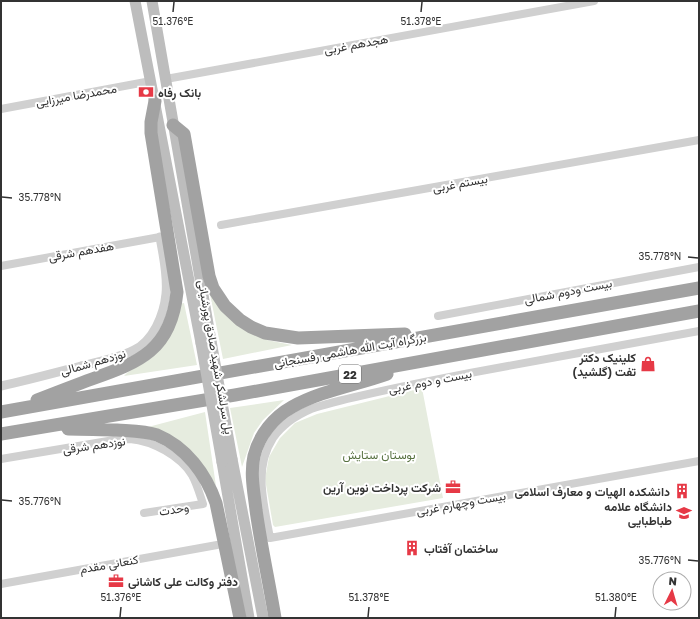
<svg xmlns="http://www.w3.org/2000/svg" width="700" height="619" viewBox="0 0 700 619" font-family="'Golos Text',Vazirmatn,sans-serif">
  <rect width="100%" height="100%" fill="#fff"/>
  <!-- green -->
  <path fill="#e6ecdf" d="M210 294 267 340 292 345 223 359Z
    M184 303 197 365 124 376C130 369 142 365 150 359 168 345 173 325 179 304Z
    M422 388 443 498 275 527 273 525 265 479 269 457 280 438 295 423 317 414Z
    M284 400 263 420 254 433 242 467 230 408Z
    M205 412 216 486 209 474 148 427Z"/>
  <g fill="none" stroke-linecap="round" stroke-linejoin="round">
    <!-- minor -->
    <path stroke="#d0d0d0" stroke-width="8" d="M166 79 594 1
      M1 109 151 81
      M221 225 699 140
      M1 266 160 237
      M438 316 699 267
      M699 331C623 345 546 359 470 373 434 380 399 387 364 395 346 399 328 403 311 409 297 415 282 425 273 438 253 469 264 504 270 538L699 461
      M1 459 114 440C119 440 125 439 130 439 153 441 180 456 192 475 197 484 200 495 203 504L144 513
      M1 584 217 545"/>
    <!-- tertiary -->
    <path stroke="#d0d0d0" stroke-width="9" d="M1 386C28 380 54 373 81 366 98 362 118 358 134 350 153 341 164 315 166 294 168 275 163 255 160 237"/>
    <!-- secondary -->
    <path stroke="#bdbdbd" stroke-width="11" d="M135 1 201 343
      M152 1 211 341
      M232 459 263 618
      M222 462 249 618"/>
    <!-- trunk -->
    <path stroke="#a2a2a2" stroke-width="13" d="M173 125 184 134 209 276 213 288 225 306 240 320 251 327 265 333 298 338 405 334
      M37 400C55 393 73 386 92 379 140 362 171 350 177 292L151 133V122L155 101
      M1 412 699 288
      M68 429C85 429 101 430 117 430 130 431 145 431 157 435 186 447 206 474 216 503L240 618
      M1 434 235 395 699 311
      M275 618C269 582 261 546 256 510 254 492 250 474 254 456 259 435 274 417 292 407 320 391 356 385 387 374"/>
    <!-- secondary-bridge -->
    <path stroke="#bdbdbd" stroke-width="11" d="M211 341 232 459
      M201 343 222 462"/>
  </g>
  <!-- ticks -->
  <path fill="none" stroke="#333" stroke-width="1.5" d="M173 12 174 2M421 12 422 2M2 197 12 198M688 257 698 258M2 500 12 501M688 560 698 561M120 617 121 607M368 617 369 607M615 617 616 607"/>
  <!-- icons -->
  <defs>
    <g id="bank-bare" transform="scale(1.2)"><path d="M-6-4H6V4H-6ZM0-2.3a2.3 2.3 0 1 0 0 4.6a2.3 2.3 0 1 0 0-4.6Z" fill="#e63946" stroke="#fff" stroke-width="2.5" paint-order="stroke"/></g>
    <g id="shop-bare" transform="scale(1.2)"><path d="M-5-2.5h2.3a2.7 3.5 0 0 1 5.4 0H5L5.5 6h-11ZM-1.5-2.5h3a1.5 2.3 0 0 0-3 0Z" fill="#e63946" stroke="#fff" stroke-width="2.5" paint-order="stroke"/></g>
    <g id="office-bare" transform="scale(1.2)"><path d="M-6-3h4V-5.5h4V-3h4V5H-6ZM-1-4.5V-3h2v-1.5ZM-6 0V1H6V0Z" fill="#e63946" stroke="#fff" stroke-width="2.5" paint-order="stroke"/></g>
    <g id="building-bare" transform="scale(1.2)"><path d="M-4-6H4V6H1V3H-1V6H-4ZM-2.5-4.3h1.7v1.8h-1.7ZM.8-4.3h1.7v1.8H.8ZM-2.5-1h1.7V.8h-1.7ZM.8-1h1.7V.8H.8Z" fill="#e63946" stroke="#fff" stroke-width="2.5" paint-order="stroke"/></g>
    <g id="university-bare" transform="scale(1.2)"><path d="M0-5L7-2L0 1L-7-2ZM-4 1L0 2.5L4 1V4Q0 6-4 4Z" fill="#e63946" stroke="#fff" stroke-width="2.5" paint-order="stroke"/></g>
  </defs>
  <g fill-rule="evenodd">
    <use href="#bank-bare" x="146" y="92"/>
    <use href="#shop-bare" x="648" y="364"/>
    <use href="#office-bare" x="453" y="487"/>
    <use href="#building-bare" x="682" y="491"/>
    <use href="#university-bare" x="684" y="513"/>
    <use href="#building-bare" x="412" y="548"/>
    <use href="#office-bare" x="116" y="581"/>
  </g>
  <g text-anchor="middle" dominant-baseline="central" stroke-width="4" stroke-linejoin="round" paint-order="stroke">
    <!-- shield labels -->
    <rect fill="#fff" stroke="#707070" stroke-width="1" x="339" y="365" width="22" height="18" rx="3"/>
    <g font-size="11" font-weight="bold" fill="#333">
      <text x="350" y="374">22</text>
    </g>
    <!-- street labels -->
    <g font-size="12" fill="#333" stroke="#fff">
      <text transform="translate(356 44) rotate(-10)">هجدهم غربی</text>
      <text transform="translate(76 95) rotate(-10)">محمدرضا میرزایی</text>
      <text transform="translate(460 183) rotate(-10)">بیستم غربی</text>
      <text transform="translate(81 251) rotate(-10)">هفدهم شرقی</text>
      <text transform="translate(568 291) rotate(-11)">بیست ودوم شمالی</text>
      <text transform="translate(350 350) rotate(-10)">بزرگراه آیت الله هاشمی رفسنجانی</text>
      <text transform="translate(216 357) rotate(80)">پل سرلشکر شهید صادق پورشیانی</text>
      <text transform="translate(93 362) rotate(-16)">نوزدهم شمالی</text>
      <text transform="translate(430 381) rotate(-11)">بیست و دوم غربی</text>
      <text transform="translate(94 445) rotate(-8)">نوزدهم شرقی</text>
      <text transform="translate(461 503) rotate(-10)">بیست وچهارم غربی</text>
      <text transform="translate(174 509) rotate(-9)">وحدت</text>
      <text transform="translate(109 564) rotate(-10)">کنعانی مقدم</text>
    </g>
    <!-- poi labels -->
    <g font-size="12" font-weight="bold" fill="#333" stroke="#fff" text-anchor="end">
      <text x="158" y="92" text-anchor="start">بانک رفاه</text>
      <text x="636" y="357">کلینیک دکتر<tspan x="636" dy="14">تفت (گلشید)</tspan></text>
      <text x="441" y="487">شرکت پرداخت نوین آرین</text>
      <text x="670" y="491">دانشکده الهیات و معارف اسلامی</text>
      <text x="672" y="506">دانشگاه علامه<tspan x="672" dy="14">طباطبایی</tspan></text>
      <text x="424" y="548" text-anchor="start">ساختمان آفتاب</text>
      <text x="128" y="581" text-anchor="start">دفتر وکالت علی کاشانی</text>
    </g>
    <!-- park labels -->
    <g font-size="12" fill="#56703f" stroke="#fff">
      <text x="379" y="454">بوستان ستایش</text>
    </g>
  </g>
  <g font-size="10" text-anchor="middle" fill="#333" stroke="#fff" stroke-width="4" stroke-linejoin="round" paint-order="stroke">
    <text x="173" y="25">51.376°E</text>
    <text x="421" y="25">51.378°E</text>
    <text x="40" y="201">35.778°N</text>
    <text x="660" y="260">35.778°N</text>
    <text x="40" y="505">35.776°N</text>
    <text x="660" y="564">35.776°N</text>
    <text x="121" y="601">51.376°E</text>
    <text x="369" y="601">51.378°E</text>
    <text x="616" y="601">51.380°E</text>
  </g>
  <!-- border -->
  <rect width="700" height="619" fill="none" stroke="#333333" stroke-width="4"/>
  <!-- north arrow -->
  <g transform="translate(672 591) rotate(5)"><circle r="19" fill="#ffffff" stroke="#adadad"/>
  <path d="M0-3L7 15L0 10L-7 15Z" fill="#e63946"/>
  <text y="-6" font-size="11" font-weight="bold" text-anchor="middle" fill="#333333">N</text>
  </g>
</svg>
